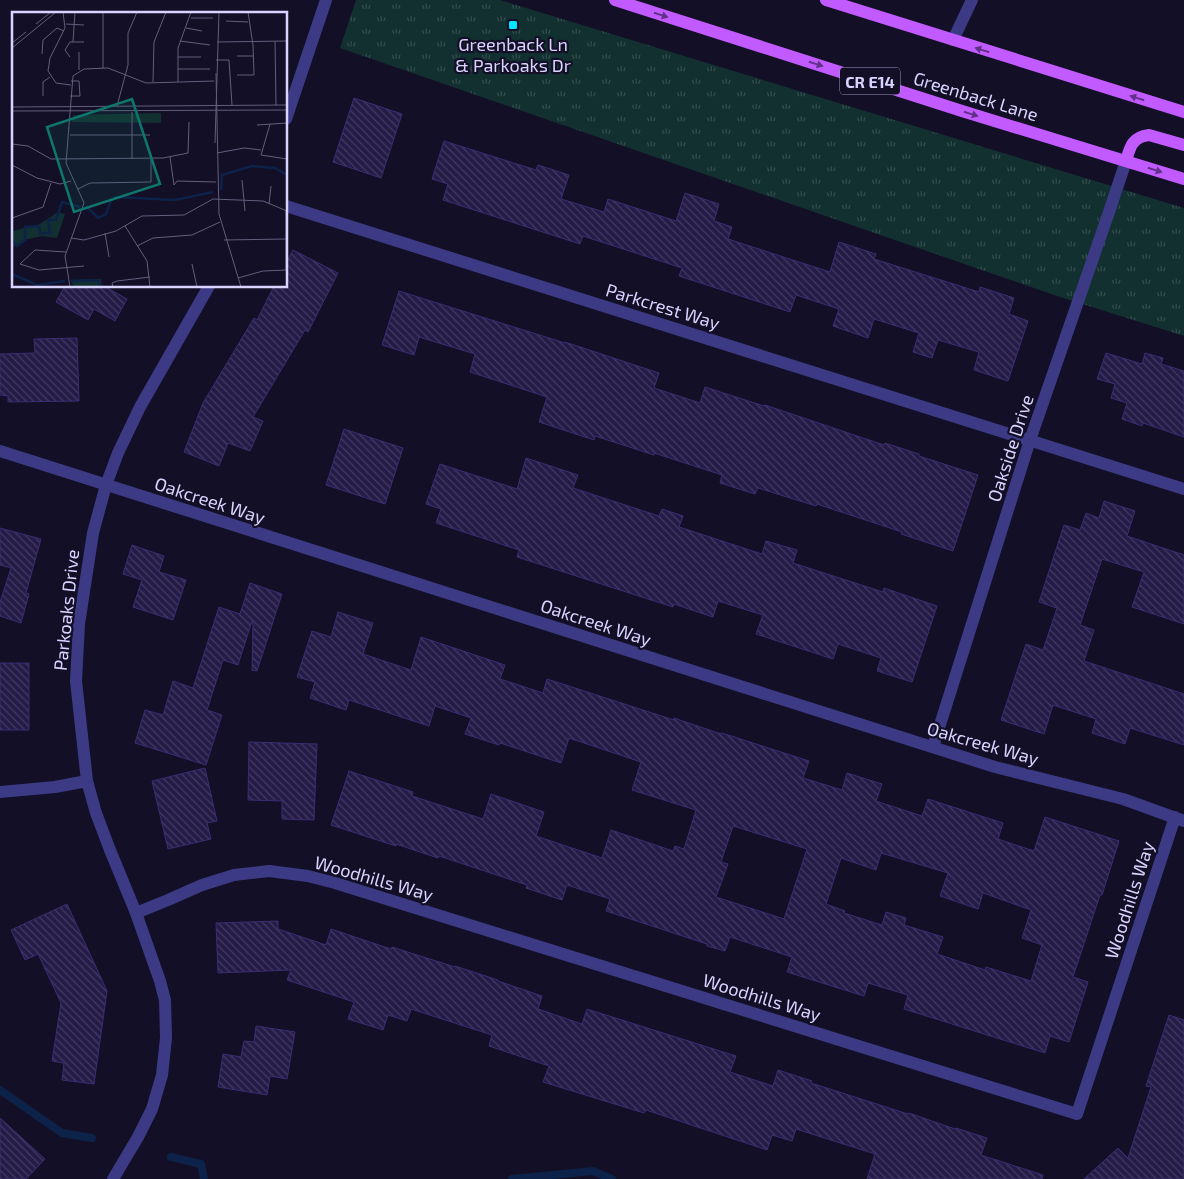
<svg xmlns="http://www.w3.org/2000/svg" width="1184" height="1179" viewBox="0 0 1184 1179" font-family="'Exo 2',sans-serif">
  <defs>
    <pattern id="grass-tufts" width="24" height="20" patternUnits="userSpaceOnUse" patternTransform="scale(1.25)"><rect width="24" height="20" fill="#12302f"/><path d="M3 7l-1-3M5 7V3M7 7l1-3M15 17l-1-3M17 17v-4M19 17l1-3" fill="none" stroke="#344d4e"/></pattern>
    <pattern id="building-back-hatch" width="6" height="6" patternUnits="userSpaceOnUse" patternTransform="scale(1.25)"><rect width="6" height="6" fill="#241b47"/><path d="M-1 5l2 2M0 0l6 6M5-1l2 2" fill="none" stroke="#433b63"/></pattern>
  </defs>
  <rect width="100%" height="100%" fill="#130f26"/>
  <!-- grass -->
  <path fill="url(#grass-tufts)" d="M356 0H500L1184 208V336L1054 295 340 48Z"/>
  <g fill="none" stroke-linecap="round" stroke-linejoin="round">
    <!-- stream -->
    <path stroke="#0c2248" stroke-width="8" d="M0 1090 62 1133 92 1138
      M171 1157 201 1164 204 1179
      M512 1179 593 1171 612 1179"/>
  </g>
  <!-- building -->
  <path fill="url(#building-back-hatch)" stroke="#3b2d73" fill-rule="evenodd" d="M354 98 402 114 381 178 333 162Z
    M444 141 536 170 538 165 569 175 561 199 604 212 608 199 676 221 685 193 719 204 714 221 732 227 728 239 830 272 839 242 876 254 874 259 979 292 980 287 1014 298 1009 314 1028 321 1008 381 974 370 979 352 938 340 932 358 913 352 919 333 874 319 868 338 833 326 839 309 796 295 790 312 679 276 682 268 583 236 580 244 443 200 448 184 432 179Z
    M293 250 338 273 308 332 305 330 253 417 263 421 250 451 228 443 219 466 184 452 203 403 254 318 257 320 274 286H286V263Z
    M65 286H104L127 299 115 321 94 309 88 320 56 302Z
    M399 291 565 343V342L659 373 654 388 700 403 705 387 764 406 765 405 884 445 885 443 919 454V456L978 475 953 551 901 534 902 532 817 504 816 506 758 488 755 494 720 483 722 475 654 453V455L595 436 594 440 539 422 547 397 470 372 475 354 419 337 414 355 382 345Z
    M77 338 79 401 8 402V396L0 395V354L35 353 34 339Z
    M1106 353 1142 364 1145 353 1163 358 1161 364 1184 371V437L1143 423 1142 426 1122 419 1127 403 1111 398 1115 384 1097 379Z
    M344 429 403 448 385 504 326 485Z
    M526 458 578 475 573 488 659 516 662 509 683 516 679 527 762 554 766 541 797 550 793 563 883 592 884 588 937 606 912 682 877 671 881 658 838 644 833 659 756 634 763 615 718 601 713 617 674 604 673 607 517 557 519 550 436 523 441 509 426 504 440 464 517 489Z
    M1104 501 1135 511 1127 536 1184 555V624L1132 607 1144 572 1102 559 1080 625 1094 630 1084 661 1184 694V745L1130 728 1125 744 1092 733 1096 719 1053 705 1044 734 1001 720 1026 644 1043 650 1057 608 1039 602 1064 525 1080 530 1086 513 1099 518Z
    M0 528 41 539 26 593 29 594 21 623 0 616V602L11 568 0 565Z
    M132 545 164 556 159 572 186 580 173 620 133 607 142 580 123 574Z
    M250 583 282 594 257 671 252 670 253 621H252L238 665 223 660 207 710 222 715 206 765 135 743 145 710 163 715 173 681 193 688 219 607 240 614Z
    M338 612 373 623 363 654 411 670 421 637 505 665 500 679 543 693 547 679 674 720V718L721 734 722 733 809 761 803 778 842 790 847 773 882 784 876 801 922 816 928 799 1003 823 998 839 1034 851 1045 817 1119 841 1102 895H1100L1073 977 1088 982 1069 1042 1050 1036 1045 1053 904 1009 908 995 868 983 864 996 787 972 792 957 730 937 725 951 707 946V944L606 911 610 899 567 885 562 900 526 888 527 885 439 856 438 858 396 844V846L331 825 349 771 413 792 412 796 483 819 491 794 544 812 536 836 602 858 611 830 673 851 675 846 684 849 696 810 632 790 641 762 569 738 561 763 500 743 499 745 465 734 471 718 435 706 429 726 349 700 346 710 310 698 315 682 297 677 312 631 331 637ZM733 826 807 849 784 919 716 897 728 864 721 862ZM881 853 948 873 940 896 978 909 983 893 1031 910 1022 938 1042 945 1031 981 986 967 985 970 937 954 943 937 904 925 906 918 886 912 882 925 844 913 845 911 826 904 841 858 876 870Z
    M0 663H29V730H0Z
    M249 742 317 744 314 820 282 819V801L248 800Z
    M205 768 217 821 207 823 211 839 168 849 152 781Z
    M67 904 107 991 94 1084 62 1080 64 1063 52 1061 61 1003 38 954 25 960 11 930Z
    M278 921V929L326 945 331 929 391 949 392 947 455 967V966L498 980V981L542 996 538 1009 582 1024 587 1009 736 1056 730 1072 773 1086 778 1070 812 1081 811 1083 908 1114 909 1113 955 1129 956 1128 987 1138 981 1155 1043 1175 1042 1179H867L875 1154 796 1129 792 1141 772 1135 767 1150 646 1110 644 1113 543 1082 549 1066 489 1046 492 1035 411 1009 407 1021 388 1015 383 1030 348 1019 354 1002 287 980 291 970 218 973 216 923Z
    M1169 1015 1184 1020V1179H1084L1118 1148 1128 1158 1151 1087 1146 1086Z
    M256 1026 295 1032 287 1079 270 1076 267 1095 218 1087 223 1054 241 1057 244 1041 254 1042Z
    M0 1118 45 1159 26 1179H0Z"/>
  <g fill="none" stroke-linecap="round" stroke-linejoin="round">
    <!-- minor -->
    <path stroke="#3d3a85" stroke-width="12" d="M953 40 972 0
      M286 206 1184 489
      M0 451 995 767 1123 799 1184 821
      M933 747 1030 440 1108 215 1126 161
      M0 792 55 787 87 781
      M136 913 168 900 202 885 234 875 269 871 308 876 335 883 1077 1114 1175 817"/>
    <!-- tertiary -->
    <path stroke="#3d3a85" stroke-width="12" d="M286 119 326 0
      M113 1179 138 1137 152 1109 162 1075 166 1038 165 1000 160 981 136 913 110 850 96 813 87 781 76 681 79 624 93 533 106 485 118 453 140 407 209 286"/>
    <!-- primary -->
    <path stroke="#c25bff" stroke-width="12" d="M615 0 962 111 1184 179
      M826 0 1184 112
      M1126 161C1130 147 1132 137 1149 135L1184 145"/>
  </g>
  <!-- one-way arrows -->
  <defs><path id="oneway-solid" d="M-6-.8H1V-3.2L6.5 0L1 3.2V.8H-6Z" transform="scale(1.25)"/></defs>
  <g fill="#623188">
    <use href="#oneway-solid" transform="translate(661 15) rotate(18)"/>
    <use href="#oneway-solid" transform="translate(982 50) rotate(-163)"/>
    <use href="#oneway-solid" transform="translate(816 64) rotate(18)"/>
    <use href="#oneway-solid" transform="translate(1137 98) rotate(-163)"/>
    <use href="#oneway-solid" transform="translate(971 114) rotate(17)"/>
    <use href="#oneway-solid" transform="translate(1155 170) rotate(17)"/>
  </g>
  <!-- markers -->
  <rect fill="#00e5ff" stroke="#130f26" stroke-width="2" x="508" y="20" width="10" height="10" rx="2.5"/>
  <g text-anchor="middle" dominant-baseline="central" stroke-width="4.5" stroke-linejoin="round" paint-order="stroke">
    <!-- shield labels -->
    <rect fill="#130f26" stroke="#9e99be" stroke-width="1" x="840" y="67.5" width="60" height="27" rx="4"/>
    <g font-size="16" font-weight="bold" fill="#d9d4ff">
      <text x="870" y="81">CR E14</text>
    </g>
    <!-- poi labels -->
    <g font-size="18" fill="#d9d4ff" stroke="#130f26">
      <text x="513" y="44">Greenback Ln<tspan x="513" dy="21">&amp; Parkoaks Dr</tspan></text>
    </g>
    <!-- street labels -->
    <g font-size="18" fill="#d9d4ff" stroke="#130f26">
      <text transform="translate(976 96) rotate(17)">Greenback Lane</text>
      <text transform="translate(663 306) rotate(17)">Parkcrest Way</text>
      <text transform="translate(1010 448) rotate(-72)">Oakside Drive</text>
      <text transform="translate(210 500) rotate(18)">Oakcreek Way</text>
      <text transform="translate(66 610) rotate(-84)">Parkoaks Drive</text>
      <text transform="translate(596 622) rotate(18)">Oakcreek Way</text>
      <text transform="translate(983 743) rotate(16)">Oakcreek Way</text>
      <text transform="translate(374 878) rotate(16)">Woodhills Way</text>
      <text transform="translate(1129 900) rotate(-72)">Woodhills Way</text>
      <text transform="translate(762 997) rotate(17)">Woodhills Way</text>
    </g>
  </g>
  <!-- overview -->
  <g transform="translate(12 12)">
    <rect width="275" height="275" fill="#130f26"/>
    <path d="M149 101V111L60 110 61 103ZM46 200 53 202 45 226 30 224 12 228 0 236 1 219 28 212ZM89 267 90 275H62L58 268Z" fill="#12302f"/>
    <path fill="none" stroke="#0c2248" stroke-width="2.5" d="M209 178 210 163 240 154 263 156 275 163M74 194 86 206 94 202 99 188 105 185 163 188 201 180M0 229 5 234 13 228V215L27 214 28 221H38L36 208H44L50 190 68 195M0 262 25 273 53 269M59 269 86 268 89 275"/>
    <path fill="none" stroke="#625e7d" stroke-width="1" d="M51 0 53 16 38 46 36 59 44 71 59 73M179 6H201M214 9 236 10M24 12 39 0M54 12 72 13M174 16 190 19M168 29 198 33M263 29 264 93M61 30 63 0M205 30 275 29M0 31 14 20M0 36 44 0M67 40V58M30 42 31 28 45 16 52 19M225 44H241M58 45 53 38 58 30H72M166 45H189M204 48H217L220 93M91 56V0M166 57H198M204 61 207 202 229 275M225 63H242L241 33 236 0M141 70 142 30 154 0M166 70V36L179 0M31 84V70L38 65M58 84H68L67 69H59M105 94 116 53V21L125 0M0 95 275 93M0 99 275 98M258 112 249 143 275 147M245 113 275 111M58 123H138M203 131 207 0M0 132 16 134 39 147 151 146 176 141 177 110M205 141 232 136 249 138M158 145 162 173 165 169 204 170M120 147V100M0 153 25 166 48 172 59 169M230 168 233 199M66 177 78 171 139 170V146M257 192 259 174M274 199V258M0 206 31 195 39 171M113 214 135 249 138 275M93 221 97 245M59 226 72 228 104 219 130 204 172 203 201 187 251 189 275 199M212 228 274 227M125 234 141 226 180 223 208 210M54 240 23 238 8 252 27 258 72 254M180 252 185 275M226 266 251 259 275 258M58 275 53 244 72 191 54 151 61 64 72 57 96 56 134 71 202 69M101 275 100 271 105 269 138 265"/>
    <path fill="#0f766e" fill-opacity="0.15" stroke="#0f766e" stroke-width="2.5" d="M120 87 148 172 62 200 35 115Z"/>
    <rect width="275" height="275" fill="none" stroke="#d9d4ff" stroke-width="2.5"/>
  </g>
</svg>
